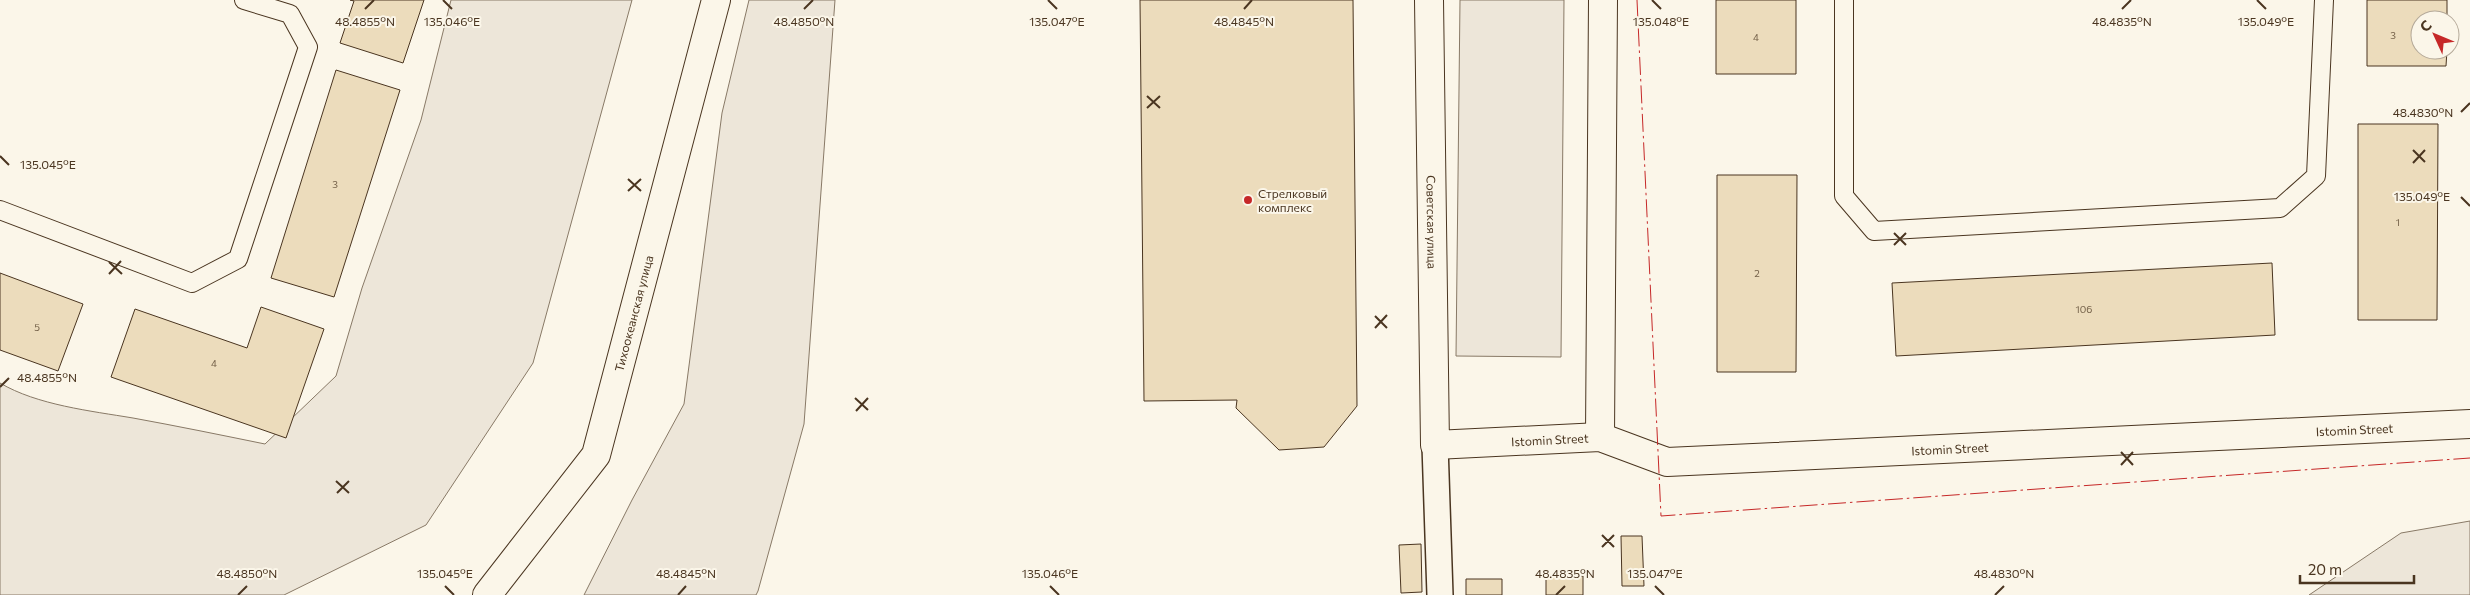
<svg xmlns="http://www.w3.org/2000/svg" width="2470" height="595" viewBox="0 0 2470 595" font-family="Commissioner,sans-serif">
  <rect width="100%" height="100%" fill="#fbf6e9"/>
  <!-- green -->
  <path fill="#ede6d9" stroke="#887966" d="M451 0H632L533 363 426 525 284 595H0V383C37 405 91 411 133 418 177 426 221 435 265 444L336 376 362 288 421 120Z
    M749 0H835L804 424 758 591 756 595H584L632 500 684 404 722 113Z
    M1460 0H1564L1561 357 1456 356Z
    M2470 521V595H2309L2401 533Z"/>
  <!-- building -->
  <path fill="#ecdcbc" stroke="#4a3520" d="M350 0H424L403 63 340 43 354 1Z
    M1140 0H1353L1357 406 1324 447 1279 450 1236 408 1237 400 1144 401Z
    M1716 0H1796V74H1716Z
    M2367 0H2447V20H2420V50H2447L2446 66H2367Z
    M336 70 400 90 334 297 271 278Z
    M2358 124H2438L2437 320H2358Z
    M1717 175H1797L1796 372H1717Z
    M2272 263 2275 335 1896 356 1892 283Z
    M0 273 83 304 58 371 0 350Z
    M261 307 324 329 286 438 111 377 135 309 247 348Z
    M1621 536H1642L1644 586H1622Z
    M1421 544 1422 592 1401 593 1399 545Z
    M1583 576V595H1546V577Z
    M1466 579H1502V595H1466Z"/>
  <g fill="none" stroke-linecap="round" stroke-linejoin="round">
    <!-- service casing -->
    <g stroke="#4a3520" stroke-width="20">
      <path id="service" d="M1844 0V196L1874 231 2280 208 2316 176 2324 0
        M0 210 192 283 238 259 308 47 290 14 244 0"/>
    </g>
    <!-- pedestrian casing -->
    <g stroke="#4a3520" stroke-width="28">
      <path id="pedestrian" d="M1435 445 1440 595"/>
    </g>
    <!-- minor casing -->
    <g stroke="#4a3520" stroke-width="30">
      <g id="minor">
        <path id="s1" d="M1429 0 1435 445 1600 437 1667 462 2470 424"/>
        <path d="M1600 437 1603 0"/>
      </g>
    </g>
    <!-- secondary casing -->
    <g stroke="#4a3520" stroke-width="30">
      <g id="secondary">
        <path id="s2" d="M487 595 596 455 716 0"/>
      </g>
    </g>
    <!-- service -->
    <use href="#service" stroke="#fbf6e9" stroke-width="18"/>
    <!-- pedestrian -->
    <use href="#pedestrian" stroke="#fbf6e9" stroke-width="25"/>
    <!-- minor -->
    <use href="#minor" stroke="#fbf6e9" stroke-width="28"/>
    <!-- secondary -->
    <use href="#secondary" stroke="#fbf6e9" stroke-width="28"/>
    <!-- power -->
    <path stroke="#c62828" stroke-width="1" stroke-dasharray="18 4 2.5 4" stroke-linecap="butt" d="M1637 0 1661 516 2470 458"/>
  </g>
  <!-- ticks -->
  <path fill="none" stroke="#4a3520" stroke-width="2" d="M443 0 452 9M1048 0 1057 9M1652 0 1661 9M2257 0 2266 9M365 9 374 0M804 9 813 0M1244 9 1252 0M2122 9 2131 0M1147 96 1160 108M1147 108 1160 96M2461 112 2470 103M2413 150 2425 162M0 156 9 165M2413 163 2425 150M628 179 641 191M628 191 641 179M2461 197 2470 206M1894 233 1906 245M1894 245 1906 233M109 262 122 274M109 274 121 261M1375 316 1387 328M1375 328 1387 315M0 387 9 378M855 398 868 410M856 411 868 398M2121 452 2133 465M2121 465 2133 452M336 481 349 493M337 493 349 481M1602 535 1614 547M1602 547 1614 535M445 586 454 595M1050 586 1059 595M1655 586 1664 595M238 595 247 586M678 595 686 586M1556 595 1565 586M1995 595 2004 586"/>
  <!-- markers -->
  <circle fill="#c62828" stroke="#fbf6e9" stroke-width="2" cx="1248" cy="200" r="5"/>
  <g text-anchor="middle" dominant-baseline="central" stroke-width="4" stroke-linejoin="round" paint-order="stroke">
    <!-- number labels -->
    <g font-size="10" fill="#725f47">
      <text x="2393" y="35">3</text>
      <text x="1756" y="37">4</text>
      <text x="335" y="184">3</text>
      <text x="2398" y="222">1</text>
      <text x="1757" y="273">2</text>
      <text x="2084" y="309">106</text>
      <text x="37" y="327">5</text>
      <text x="214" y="363">4</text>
    </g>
    <!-- poi labels -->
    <g font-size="12" fill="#4a3520" stroke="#fbf6e9" text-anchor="start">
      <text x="1258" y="193">Стрелковый<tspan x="1258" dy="14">комплекс</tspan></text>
    </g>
    <!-- street labels -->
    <g font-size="12" fill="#4a3520" stroke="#fbf6e9">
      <text stroke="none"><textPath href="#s1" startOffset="222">Советская улица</textPath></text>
      <text stroke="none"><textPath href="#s2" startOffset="324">Тихоокеанская улица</textPath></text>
      <text stroke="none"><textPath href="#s1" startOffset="1370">Istomin Street</textPath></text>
      <text stroke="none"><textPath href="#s1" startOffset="560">Istomin Street</textPath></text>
      <text stroke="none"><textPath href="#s1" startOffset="965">Istomin Street</textPath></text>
    </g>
  </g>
  <g font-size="12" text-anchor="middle" fill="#4a3520" stroke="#fbf6e9" stroke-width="4" stroke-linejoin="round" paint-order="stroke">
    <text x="452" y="26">135.046°E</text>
    <text x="1057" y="26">135.047°E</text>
    <text x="1661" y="26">135.048°E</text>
    <text x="2266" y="26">135.049°E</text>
    <text x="365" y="26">48.4855°N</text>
    <text x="804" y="26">48.4850°N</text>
    <text x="1244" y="26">48.4845°N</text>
    <text x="2122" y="26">48.4835°N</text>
    <text x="2423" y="117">48.4830°N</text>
    <text x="48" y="169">135.045°E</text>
    <text x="2422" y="201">135.049°E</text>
    <text x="47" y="382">48.4855°N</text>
    <text x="247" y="578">48.4850°N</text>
    <text x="686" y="578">48.4845°N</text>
    <text x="1565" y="578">48.4835°N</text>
    <text x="2004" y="578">48.4830°N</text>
    <text x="445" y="578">135.045°E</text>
    <text x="1050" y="578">135.046°E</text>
    <text x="1655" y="578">135.047°E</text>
  </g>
  <!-- north arrow -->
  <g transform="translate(2435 35) rotate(314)"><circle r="24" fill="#fbf6e9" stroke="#b4a999"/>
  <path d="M0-4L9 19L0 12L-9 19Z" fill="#c62828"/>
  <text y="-8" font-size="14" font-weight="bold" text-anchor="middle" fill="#4a3520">С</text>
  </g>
  <!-- scale -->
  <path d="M2300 575v8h114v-8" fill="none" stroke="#4a3520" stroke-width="2.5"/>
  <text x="2308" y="575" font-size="15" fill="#4a3520" stroke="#fbf6e9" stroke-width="4" paint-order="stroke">20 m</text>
</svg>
